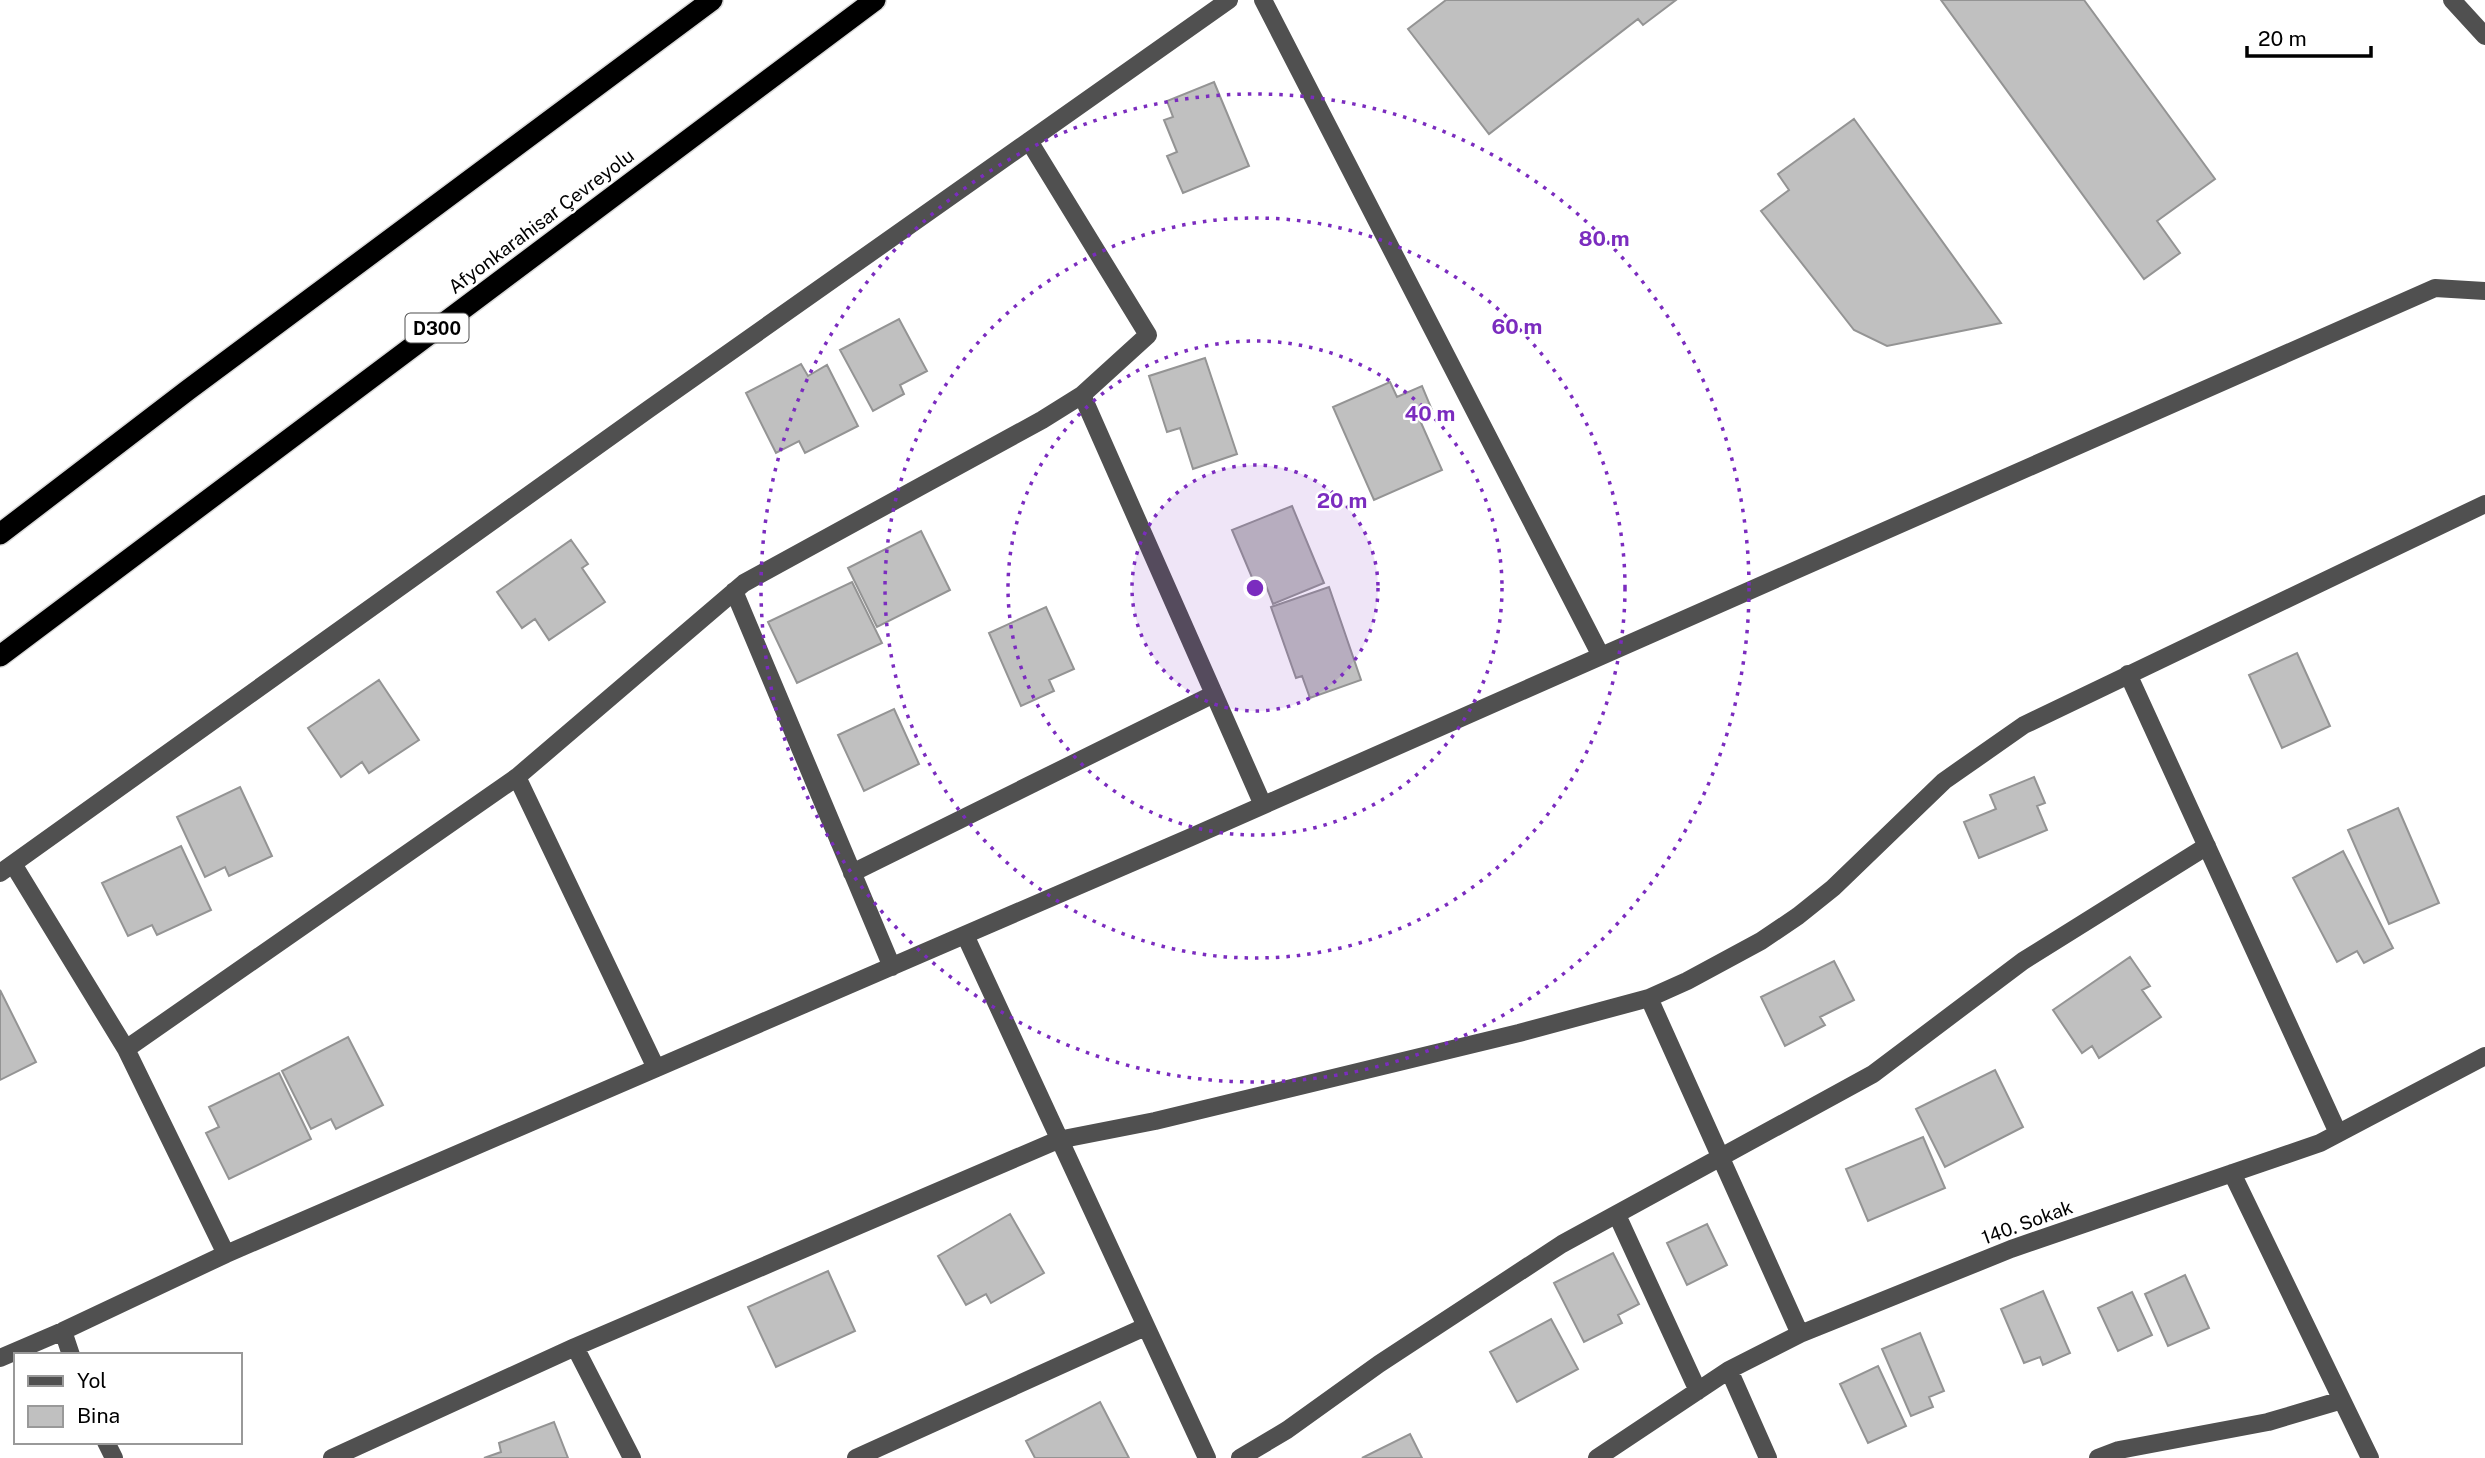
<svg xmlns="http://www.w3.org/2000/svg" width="2485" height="1458" viewBox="0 0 2485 1458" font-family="'Public Sans',sans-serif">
  <rect width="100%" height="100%" fill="#fff"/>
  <!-- building -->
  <path fill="#c0c0c0" stroke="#949494" stroke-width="2" d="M1446 0H1676L1643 25 1638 19 1489 134 1408 29Z
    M1941 0H2084L2215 179 2157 221 2180 253 2144 279Z
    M1214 82 1249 166 1183 193 1167 156 1177 152 1164 120 1173 117 1167 101Z
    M1854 119 2001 323 1887 346 1854 330 1761 211 1789 190 1778 174Z
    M899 319 927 371 900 385 904 394 873 411 840 350Z
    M1205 358 1237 454 1193 469 1180 428 1167 432 1149 376Z
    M801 364 808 376 827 365 858 426 805 453 799 441 776 453 746 393Z
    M1390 382 1397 397 1422 386 1432 410 1418 416 1442 470 1374 500 1333 407Z
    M1292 506 1324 583 1273 604 1265 583 1256 587 1232 530Z
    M921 531 950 590 877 627 848 568Z
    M571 540 588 564 582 568 605 602 549 640 535 619 522 628 497 592Z
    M852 582 882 643 797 683 768 622Z
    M1329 587 1361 680 1310 698 1302 676 1296 678 1271 607Z
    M1046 607 1074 669 1049 680 1054 691 1021 706 989 633Z
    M2297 653 2330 726 2282 748 2249 675Z
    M379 680 419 740 369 773 362 762 341 777 308 728Z
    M894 709 919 764 864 791 838 735Z
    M2034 777 2045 803 2037 806 2047 830 1979 858 1964 822 1996 809 1990 795Z
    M240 787 272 856 229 876 225 867 205 877 177 817Z
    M2398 808 2439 903 2389 924 2348 830Z
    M181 846 211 910 157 935 152 925 128 936 102 883Z
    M2343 851 2393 948 2364 963 2357 951 2337 962 2293 878Z
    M2130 957 2150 986 2142 990 2161 1017 2099 1058 2092 1046 2082 1053 2053 1010Z
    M1834 961 1854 1000 1820 1017 1825 1025 1785 1046 1761 997Z
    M0 990 36 1062 0 1080Z
    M348 1037 383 1105 336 1129 331 1119 311 1129 282 1071Z
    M1995 1070 2023 1127 1945 1167 1916 1109Z
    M279 1073 311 1139 229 1179 206 1133 219 1127 209 1107Z
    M1923 1137 1945 1188 1868 1221 1846 1169Z
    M1010 1214 1044 1273 991 1303 986 1294 966 1305 938 1256Z
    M1707 1224 1727 1265 1687 1285 1667 1243Z
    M1613 1253 1639 1304 1618 1315 1622 1323 1584 1342 1554 1283Z
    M828 1271 855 1331 776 1367 748 1307Z
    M2185 1275 2209 1328 2168 1346 2145 1294Z
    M2043 1291 2070 1353 2043 1365 2040 1357 2024 1363 2001 1309Z
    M2132 1292 2152 1335 2118 1351 2098 1308Z
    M1551 1319 1578 1369 1517 1402 1490 1352Z
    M1920 1333 1944 1391 1929 1397 1933 1407 1911 1416 1882 1349Z
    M1878 1366 1906 1426 1868 1443 1840 1384Z
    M1100 1402 1129 1458H1035L1026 1441Z
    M554 1422 568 1458H484L501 1452 499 1443Z
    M1410 1434 1422 1458H1362Z"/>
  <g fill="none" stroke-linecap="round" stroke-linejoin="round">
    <!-- highway casing -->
    <g stroke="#dbdbdb" stroke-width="24">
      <path id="highway" d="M0 534 188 390 712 0
        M0 656 875 0"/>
    </g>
    <!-- minor -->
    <path stroke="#505050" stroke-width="18" d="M1263 0 1601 656
      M2452 0 2485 36
      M1082 395 1263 805
      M734 591 892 967
      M2128 674 2338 1133
      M517 777 656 1068
      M13 864 126 1049 226 1254
      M0 873 649 409 1229 0
      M852 873 1214 694
      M965 935 1207 1458
      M1649 998 1800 1334
      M126 1049 517 777 744 583 1042 420 1082 395 1148 335 1029 141
      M2232 1173 2370 1458
      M1617 1215 1698 1391
      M575 1347 632 1458
      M71 1355 63 1331 226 1254 1189 838 2435 288 2485 291
      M0 1358 63 1331
      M1729 1370 1768 1458
      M106 1442 114 1458
      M332 1458 575 1347 1058 1140 1155 1121 1519 1033 1649 998 1687 981 1761 941 1798 916 1833 888 1944 781 2024 725 2485 504
      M856 1458 1145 1327
      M1240 1458 1287 1430 1379 1364 1562 1244 1873 1074 2023 961 2207 846
      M1597 1458 1729 1370 1800 1334 2011 1249 2320 1143 2485 1056
      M2098 1458 2119 1450 2268 1422 2342 1400"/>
    <!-- highway -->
    <use href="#highway" stroke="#000" stroke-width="21"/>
  </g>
  <!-- distance rings -->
  <circle cx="1255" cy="588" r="123" fill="#7b2cbf" fill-opacity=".12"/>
  <g fill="none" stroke="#7b2cbf" stroke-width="3.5" stroke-dasharray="3.5 7">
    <circle cx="1255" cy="588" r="123"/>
    <circle cx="1255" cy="588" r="247"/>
    <circle cx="1255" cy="588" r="370"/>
    <circle cx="1255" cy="588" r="494"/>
  </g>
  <g text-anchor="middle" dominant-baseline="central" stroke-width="5" stroke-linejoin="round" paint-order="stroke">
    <!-- shield labels -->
    <rect fill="#fff" stroke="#4c4c4c" stroke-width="2" x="405.5" y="313.5" width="63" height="29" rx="5"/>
    <g font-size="18" font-weight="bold" fill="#000">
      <text x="437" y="328">D300</text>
    </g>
    <!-- street labels -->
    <g font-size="19" fill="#000" stroke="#fff">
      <text transform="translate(541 221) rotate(-37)">Afyonkarahisar Çevreyolu</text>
      <text transform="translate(2027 1222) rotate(-20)">140. Sokak</text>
    </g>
  </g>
  <circle cx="1255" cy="588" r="10" fill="#7b2cbf" stroke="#fff" stroke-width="3.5"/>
  <g font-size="21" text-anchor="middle" font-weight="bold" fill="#7b2cbf" stroke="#fff" stroke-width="5" stroke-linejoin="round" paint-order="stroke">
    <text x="1604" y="246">80 m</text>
    <text x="1517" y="334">60 m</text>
    <text x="1430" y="421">40 m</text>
    <text x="1342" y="508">20 m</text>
  </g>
  <!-- legend -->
  <rect x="14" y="1353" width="228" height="91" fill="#ffffff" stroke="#999999" stroke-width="2"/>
  <rect x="28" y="1376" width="35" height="10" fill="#505050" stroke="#999999" stroke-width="2"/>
  <text x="77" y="1388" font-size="21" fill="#000000">Yol</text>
  <rect x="28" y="1406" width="35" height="21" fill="#c0c0c0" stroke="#999999" stroke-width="2"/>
  <text x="77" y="1423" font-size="21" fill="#000000">Bina</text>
  <!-- scale -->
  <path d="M2247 46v10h124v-10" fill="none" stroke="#000000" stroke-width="3.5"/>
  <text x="2258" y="46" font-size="21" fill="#000000" stroke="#ffffff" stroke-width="5" paint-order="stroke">20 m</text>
</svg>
